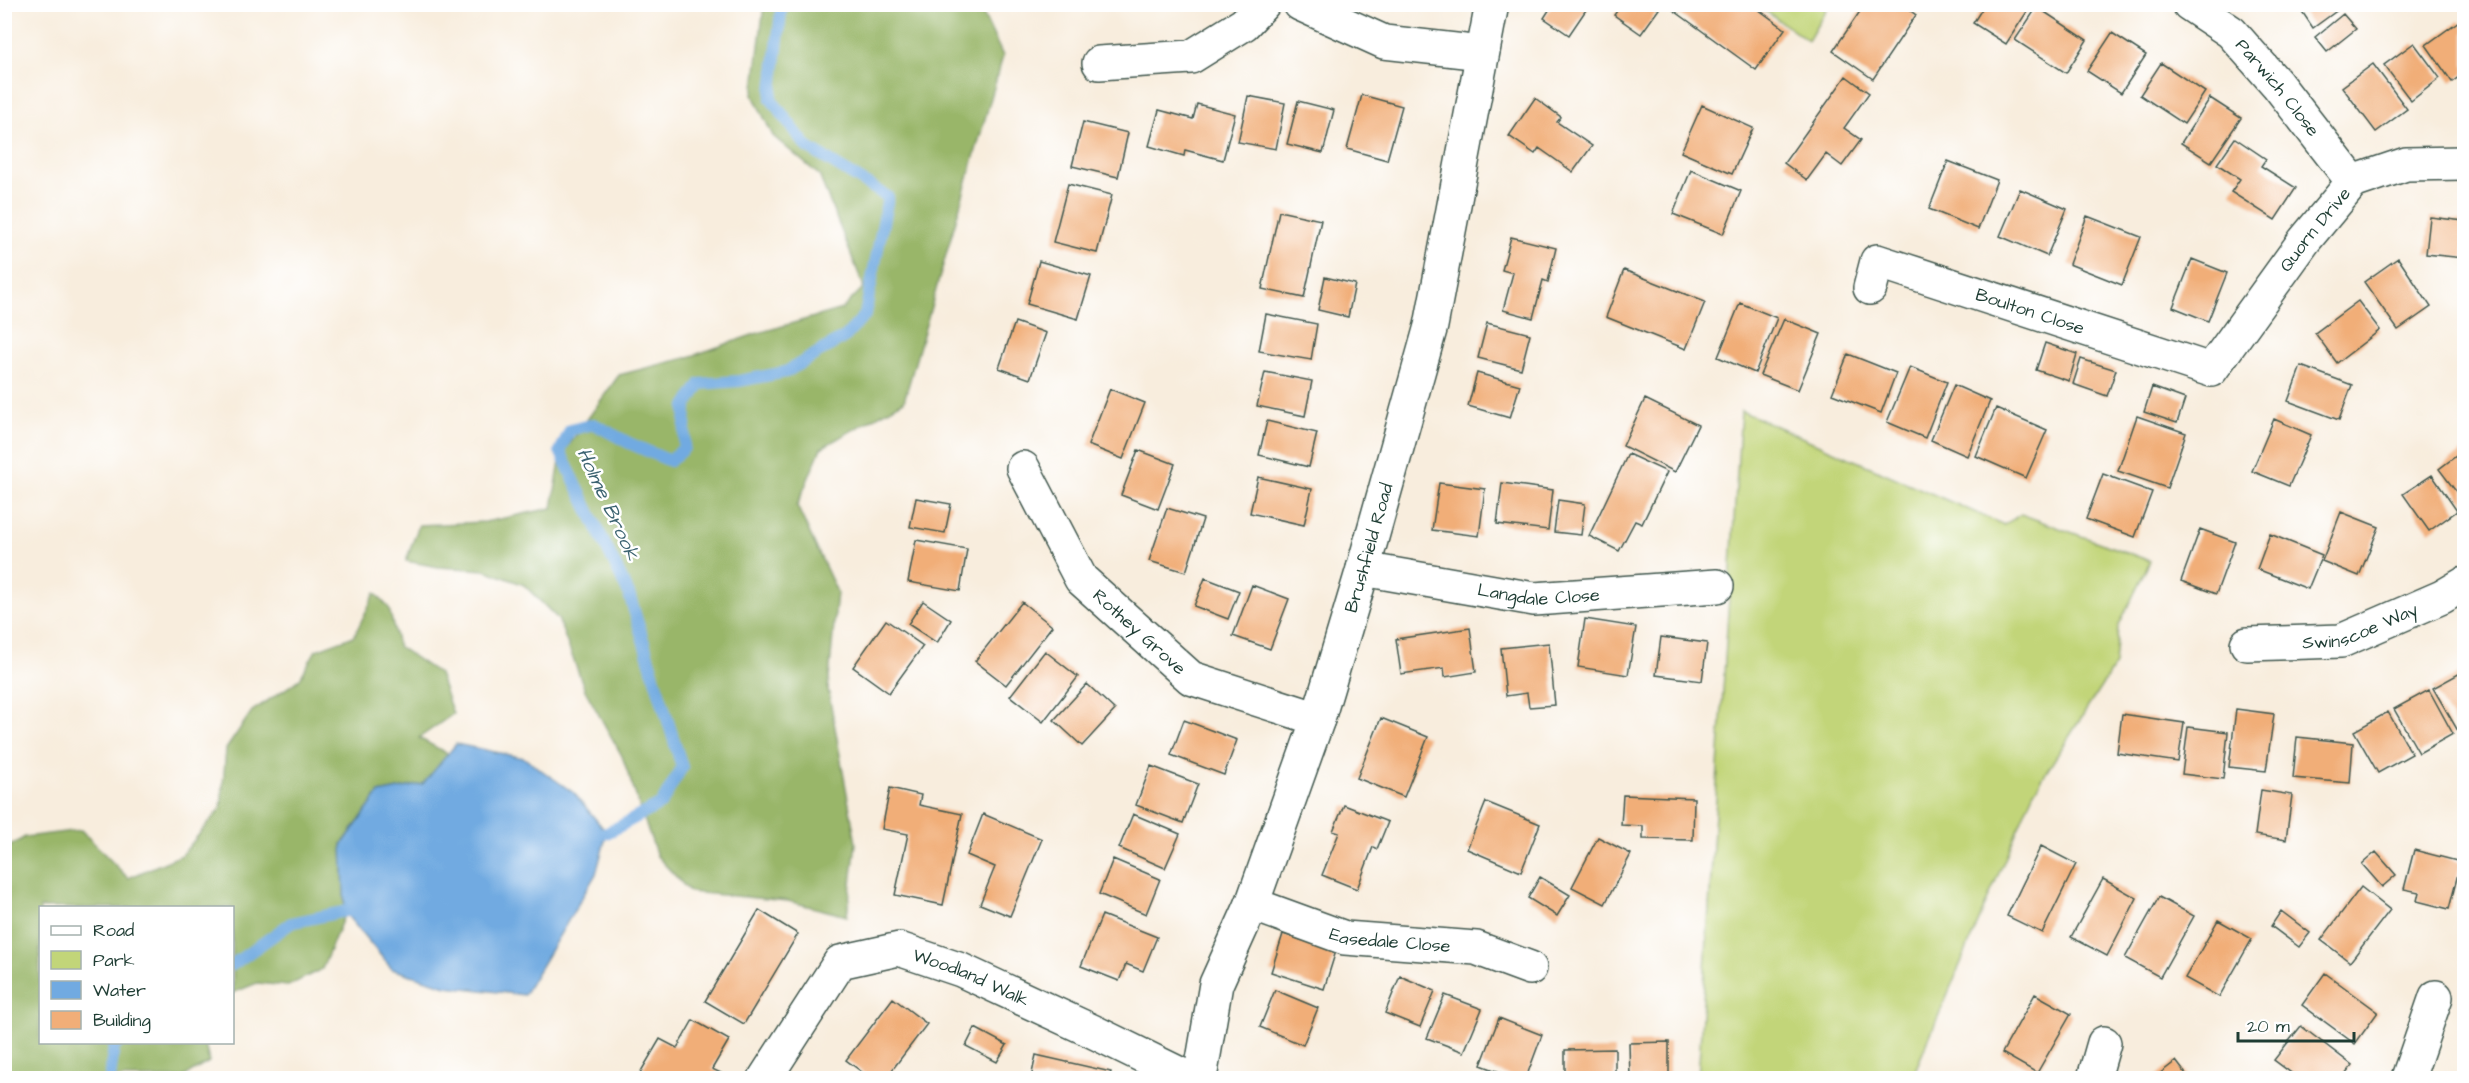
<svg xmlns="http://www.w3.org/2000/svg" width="2469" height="1083" viewBox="0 0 2469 1083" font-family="'Architects Daughter',sans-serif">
  <rect width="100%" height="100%" fill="#fff"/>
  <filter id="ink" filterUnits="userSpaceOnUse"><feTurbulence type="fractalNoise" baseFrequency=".0167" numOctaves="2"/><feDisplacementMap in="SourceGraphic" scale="12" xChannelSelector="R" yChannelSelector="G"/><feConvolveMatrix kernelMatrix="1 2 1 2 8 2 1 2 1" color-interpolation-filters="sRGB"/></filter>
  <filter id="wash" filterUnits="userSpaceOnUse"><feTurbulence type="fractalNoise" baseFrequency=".008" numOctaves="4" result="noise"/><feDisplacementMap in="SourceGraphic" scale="24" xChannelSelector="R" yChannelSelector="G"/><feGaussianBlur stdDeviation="1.35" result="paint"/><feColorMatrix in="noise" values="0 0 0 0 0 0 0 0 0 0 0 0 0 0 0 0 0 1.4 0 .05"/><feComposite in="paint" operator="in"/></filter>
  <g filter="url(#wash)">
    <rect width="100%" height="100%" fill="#f8eddd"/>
    <!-- green -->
    <path fill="#c2d579" stroke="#708956" stroke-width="1.5" d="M1757 5H1829L1808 41Z
      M1741 411 2004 525 2021 514 2150 561 2118 627 2115 665 2033 793 1912 1078H1698Z"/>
    <!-- forest -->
    <path fill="#99b669" stroke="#5c7a4e" stroke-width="1.5" d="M764 5H979L1003 56 904 401 821 448 797 506 837 592 828 689 856 843 847 916 788 901 690 892 657 856 622 756 585 690 558 619 524 585 485 570 438 567 406 561 419 525 485 522 552 508 561 456 619 375 686 358 755 334 842 309 864 287 819 175 773 136 753 95Z
      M375 593 389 608 398 646 439 674 453 714 419 738 448 754 423 784 379 793 342 844 345 913 322 969 288 986 257 983 233 993 232 908H40V1042L205 1043 209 1062 182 1078H5V849L25 837 81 830 128 878 182 855 221 808 226 749 252 711 299 680 316 650 354 636Z"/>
    <!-- water -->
    <path fill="#71aae1" stroke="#48748a" stroke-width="1.5" d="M456 744 524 758 574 793 607 833 596 874 524 995 446 986 392 969 345 913 342 845 379 793 423 784Z"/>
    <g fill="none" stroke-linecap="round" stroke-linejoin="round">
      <!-- stream -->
      <path stroke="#71aae1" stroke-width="12" d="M592 837 607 833 661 804 682 767 629 594 560 451 570 430 594 424 629 443 670 461 684 448 686 406 700 384 739 381 786 372 846 336 865 315 888 197 807 147 771 99 782 4
        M232 965 291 923 360 908
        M110 1078 114 1047 120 1042"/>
    </g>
    <g id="blocks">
      <!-- building -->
      <path fill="#f1ae78" d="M1553 4H1590L1569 35 1544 18Z
        M1622 4H1651L1659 9 1641 34 1614 15Z
        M1665 4H1751L1785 29 1756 70Z
        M1865 4H1901L1916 15 1873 79 1833 51Z
        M1985 4H2032L2006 44 1973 23Z
        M2297 4H2346L2313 28Z
        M2037 7 2087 40 2066 73 2015 40Z
        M2343 14 2356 29 2327 52 2315 37Z
        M2459 21 2464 29V73L2452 82 2426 45Z
        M2112 33 2146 55 2121 93 2087 71Z
        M2414 43 2440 78 2411 101 2384 65Z
        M2161 63 2205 92 2184 124 2140 95Z
        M2373 64 2407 109 2376 132 2342 87Z
        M1846 76 1869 93 1844 128 1861 140 1842 166 1826 154 1807 180 1784 163Z
        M1362 95 1402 106 1387 160 1347 149Z
        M1248 96 1285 103 1276 149 1238 142Z
        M1535 98 1561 117 1557 122 1592 146 1573 172 1539 148 1535 154 1509 136Z
        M2210 98 2241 118 2211 162 2181 143Z
        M1298 101 1334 110 1323 153 1287 144Z
        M1197 104 1235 114 1223 160 1185 150 1184 156 1149 146 1159 110 1193 119Z
        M1702 105 1753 128 1732 174 1681 152Z
        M1083 122 1128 133 1118 177 1072 166Z
        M2235 138 2266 159 2261 166 2296 188 2275 220 2231 192 2240 179 2217 164Z
        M1948 161 1997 180 1978 229 1929 209Z
        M1691 170 1741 191 1723 234 1673 214Z
        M1068 184 1112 195 1097 253 1053 242Z
        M2020 189 2067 209 2047 256 2000 236Z
        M1279 211 1321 220 1304 298 1262 289Z
        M2087 216 2141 237 2122 285 2069 264Z
        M2430 217 2464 221V258L2426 254Z
        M1511 237 1556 248 1548 282 1543 280 1533 318 1503 310 1513 273 1502 270Z
        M2398 258 2431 307 2398 330 2364 282Z
        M2192 259 2227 273 2208 321 2173 307Z
        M1039 261 1091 276 1078 319 1027 304Z
        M1624 270 1705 302 1686 349 1606 317Z
        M1325 277 1355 284 1348 317 1318 310Z
        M2358 301 2380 330 2337 363 2315 333Z
        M1740 303 1777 318 1755 373 1718 357Z
        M1266 314 1317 324 1311 360 1259 351Z
        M1784 319 1821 334 1798 390 1760 375Z
        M1015 322 1046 333 1030 379 999 368Z
        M1487 323 1530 334 1521 369 1478 358Z
        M2045 343 2077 354 2069 381 2036 370Z
        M1848 354 1896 373 1881 413 1832 394Z
        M2081 359 2116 370 2107 396 2073 384Z
        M2301 366 2352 385 2339 420 2288 401Z
        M1910 367 1947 382 1925 438 1887 422Z
        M1265 372 1312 381 1305 416 1257 406Z
        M1477 373 1520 385 1510 418 1468 406Z
        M1954 385 1990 401 1967 456 1931 440Z
        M2152 387 2185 399 2177 423 2144 412Z
        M1110 389 1145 403 1123 459 1088 445Z
        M1645 399 1698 425 1675 472 1623 446Z
        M1996 408 2047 430 2026 478 1976 456Z
        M2137 416 2186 433 2167 488 2118 471Z
        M2274 419 2311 435 2289 486 2252 471Z
        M1267 421 1317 433 1309 467 1259 455Z
        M1138 450 1175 464 1158 509 1121 495Z
        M2464 450V502L2439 469Z
        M1628 454 1667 472 1642 524 1635 521 1619 551 1589 536Z
        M2103 474 2152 492 2135 537 2086 519Z
        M2432 475 2457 511 2429 531 2403 494Z
        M1258 477 1312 489 1304 525 1250 513Z
        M1439 483 1485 489 1479 536 1432 530Z
        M1502 483 1553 490 1548 530 1497 524Z
        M916 498 951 504 945 533 910 527Z
        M1558 500 1585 504 1581 535 1554 532Z
        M1167 508 1203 519 1186 572 1149 561Z
        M2341 512 2379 527 2359 576 2322 561Z
        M2200 529 2235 542 2216 594 2181 581Z
        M2270 534 2322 555 2308 589 2257 569Z
        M916 540 967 549 960 591 908 582Z
        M1205 578 1239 591 1228 619 1194 606Z
        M1252 585 1289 599 1270 649 1233 636Z
        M923 601 951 620 937 643 908 624Z
        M1022 602 1052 626 1006 685 975 661Z
        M1585 619 1636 627 1628 675 1578 667Z
        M886 620 923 646 889 693 853 667Z
        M1470 628 1476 672 1445 677 1444 668 1401 674 1396 639Z
        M1661 637 1707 643 1702 681 1656 675Z
        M1549 643 1555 705 1529 707 1527 693 1506 696 1501 648Z
        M1045 651 1078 677 1043 722 1010 696Z
        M2464 671V727L2458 731 2433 688Z
        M1087 684 1115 710 1082 746 1054 720Z
        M2429 690 2453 734 2419 753 2394 709Z
        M2236 709 2274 714 2266 771 2229 767Z
        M2388 712 2412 754 2378 773 2354 731Z
        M2122 714 2184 723 2178 762 2117 753Z
        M1381 718 1428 737 1404 797 1357 778Z
        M1184 720 1237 740 1224 775 1171 755Z
        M2188 727 2228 732 2223 779 2182 774Z
        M2297 737 2353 743 2350 783 2293 778Z
        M1151 766 1198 784 1183 823 1136 805Z
        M890 788 921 795 919 805 962 814 943 905 895 895 908 834 882 829Z
        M2261 790 2292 795 2286 840 2255 835Z
        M1623 795 1694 798 1693 840 1643 839V826L1621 825Z
        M1486 802 1540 824 1521 872 1467 849Z
        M1344 805 1388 822 1377 849 1373 847 1357 889 1322 875 1339 833 1333 831Z
        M983 814 1042 839 1010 916 980 904 995 867 967 855Z
        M1133 814 1180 834 1165 868 1119 848Z
        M1598 837 1631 854 1605 904 1572 887Z
        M2041 846 2076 864 2042 933 2007 916Z
        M2414 850 2461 862 2449 909 2417 901 2419 892 2404 889Z
        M2376 852 2396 875 2382 887 2362 864Z
        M1113 859 1160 879 1146 914 1099 894Z
        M1540 877 1570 895 1557 916 1528 898Z
        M2103 879 2137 898 2107 956 2071 937Z
        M2361 887 2390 910 2350 962 2321 940Z
        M2159 897 2194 916 2160 977 2125 958Z
        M759 910 798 934 744 1024 705 1001Z
        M2281 911 2310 933 2299 947 2271 926Z
        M1102 915 1157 937 1143 971 1126 964 1119 981 1081 966Z
        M2218 920 2252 939 2219 997 2185 978Z
        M1283 934 1336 951 1324 989 1271 972Z
        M2325 973 2378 1012 2355 1044 2302 1005Z
        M1400 976 1435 991 1420 1027 1385 1013Z
        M1275 990 1318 1008 1303 1045 1260 1027Z
        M2035 994 2071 1014 2037 1073 2002 1053Z
        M1445 995 1482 1009 1464 1052 1427 1038Z
        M893 998 927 1024 886 1078H870L846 1060Z
        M1499 1018 1542 1035 1526 1078H1516L1481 1065Z
        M693 1020 729 1040 712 1069 721 1073 718 1078H637L660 1039 677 1048Z
        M2301 1026 2352 1065 2342 1078H2298L2274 1060Z
        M975 1028 1007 1045 997 1062 966 1046Z
        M1669 1042V1078H1630L1629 1043Z
        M1615 1049V1078H1565V1050Z
        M1036 1055 1111 1072 1109 1078H1031Z
        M2176 1061 2189 1078H2154Z"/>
    </g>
  </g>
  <g filter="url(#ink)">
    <use href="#blocks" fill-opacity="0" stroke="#40574d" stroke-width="1.5"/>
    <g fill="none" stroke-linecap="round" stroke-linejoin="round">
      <!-- minor casing -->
      <g stroke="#40574d" stroke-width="36">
        <g id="minor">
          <path d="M1300 4 1384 42 1482 53"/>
          <path id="s1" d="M2189 4 2231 32 2277 84 2353 182"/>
          <path d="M1099 63 1191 57 1244 24 1263 4"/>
          <path id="s2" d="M1870 288 1877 261 2211 370 2304 241 2353 182 2406 164 2464 163"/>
          <path id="s3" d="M1023 468 1081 579 1191 678 1318 719"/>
          <path id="s4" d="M1363 569 1534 599 1717 586"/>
          <path id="s5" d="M2247 644 2341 641 2442 597 2464 584"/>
          <path id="s6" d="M1252 904 1345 938 1476 948 1530 968"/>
          <path id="s7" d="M765 1078 840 962 899 949 961 970 1092 1031 1188 1078"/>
          <path id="s8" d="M1200 1078 1216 984 1252 904 1318 719 1363 569 1431 326 1492 4"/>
          <path d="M2094 1078 2104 1043"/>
          <path d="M2408 1078 2436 997"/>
        </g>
      </g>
      <!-- minor -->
      <use href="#minor" stroke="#fff" stroke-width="33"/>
    </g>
  </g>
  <g text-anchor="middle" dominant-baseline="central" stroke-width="5" stroke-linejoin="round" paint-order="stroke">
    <!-- street labels -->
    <g font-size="18" fill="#1f3d34" stroke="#fff">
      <text stroke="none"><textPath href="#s1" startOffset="123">Parwich Close</textPath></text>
      <text stroke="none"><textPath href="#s2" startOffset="554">Quorn Drive</textPath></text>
      <text stroke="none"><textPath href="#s2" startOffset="189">Boulton Close</textPath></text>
      <text stroke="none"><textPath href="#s8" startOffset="558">Brushfield Road</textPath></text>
      <text stroke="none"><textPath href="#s4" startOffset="178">Langdale Close</textPath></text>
      <text stroke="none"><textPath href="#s5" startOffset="116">Swinscoe Way</textPath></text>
      <text stroke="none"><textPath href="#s3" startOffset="204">Rothey Grove</textPath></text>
      <text stroke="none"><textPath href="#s6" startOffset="144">Easedale Close</textPath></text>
      <text stroke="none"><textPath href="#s7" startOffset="276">Woodland Walk</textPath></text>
    </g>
    <!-- water labels -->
    <g font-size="20" font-style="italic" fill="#3c6371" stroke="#fff">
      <text transform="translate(608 504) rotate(65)">Holme Brook</text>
    </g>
  </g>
  <!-- margin -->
  <rect width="2469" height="1083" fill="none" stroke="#fff" stroke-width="24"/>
  <!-- legend -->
  <rect x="39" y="906" width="195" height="138" fill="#ffffff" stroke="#a5b1ae" stroke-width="1.5"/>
  <rect x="51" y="926" width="30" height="9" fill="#ffffff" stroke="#a5b1ae" stroke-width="1.5"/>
  <text x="93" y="936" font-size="18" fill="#1f3d34">Road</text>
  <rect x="51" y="951" width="30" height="18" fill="#c2d579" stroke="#a5b1ae" stroke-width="1.5"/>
  <text x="93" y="966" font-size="18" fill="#1f3d34">Park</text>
  <rect x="51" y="981" width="30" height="18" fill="#71aae1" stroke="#a5b1ae" stroke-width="1.5"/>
  <text x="93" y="996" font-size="18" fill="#1f3d34">Water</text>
  <rect x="51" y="1011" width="30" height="18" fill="#f1ae78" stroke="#a5b1ae" stroke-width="1.5"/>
  <text x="93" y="1026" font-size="18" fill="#1f3d34">Building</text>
  <!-- scale -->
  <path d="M2238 1032v9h116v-9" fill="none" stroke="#1f3d34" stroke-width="3"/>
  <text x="2247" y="1032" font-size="18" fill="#1f3d34" stroke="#ffffff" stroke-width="4.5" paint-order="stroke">20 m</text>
</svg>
